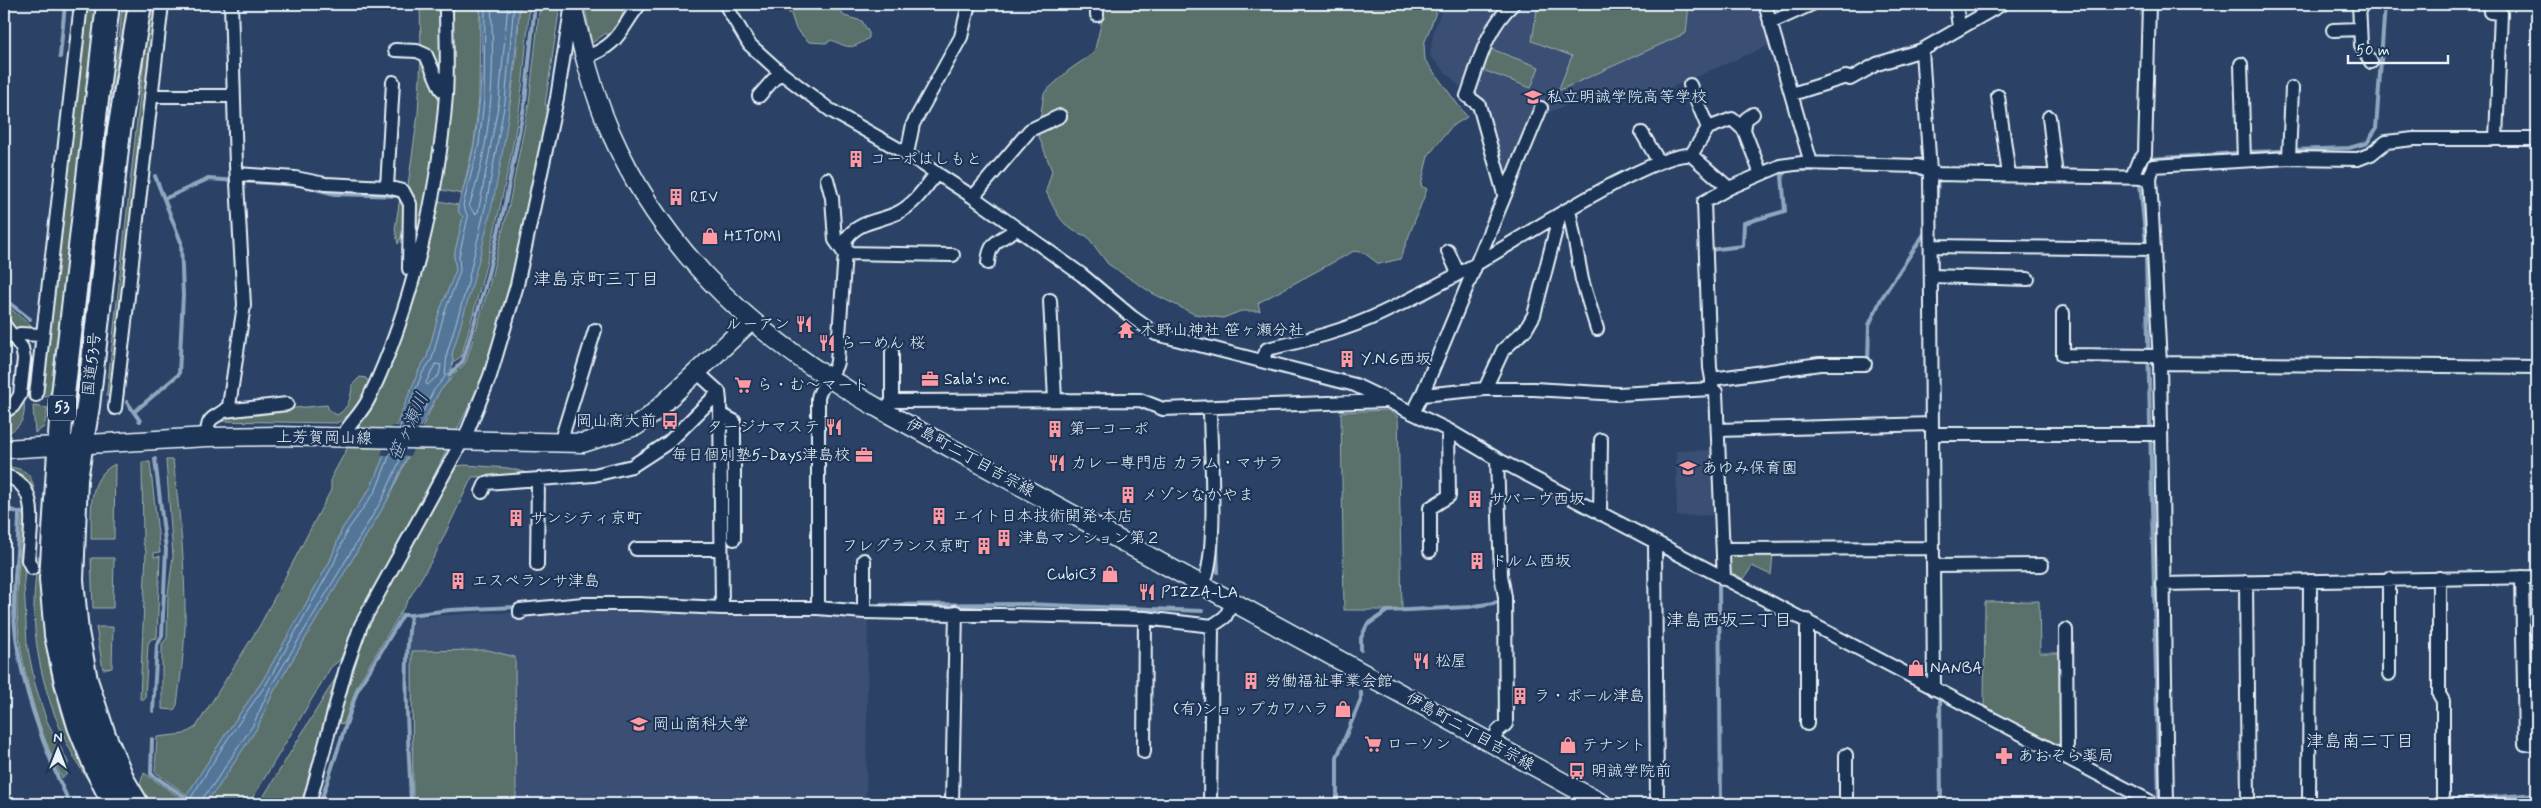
<svg xmlns="http://www.w3.org/2000/svg" width="2541" height="808" viewBox="0 0 2541 808" font-family="Mynerve,'Klee One',sans-serif">
  <rect width="100%" height="100%" fill="#2b4266"/>
  <filter id="ink" filterUnits="userSpaceOnUse"><feTurbulence type="fractalNoise" baseFrequency=".02" numOctaves="2"/><feDisplacementMap in="SourceGraphic" scale="10" xChannelSelector="R" yChannelSelector="G"/><feConvolveMatrix kernelMatrix="1 2 1 2 8 2 1 2 1" color-interpolation-filters="sRGB"/></filter>
  <g filter="url(#ink)">
    <!-- built -->
    <path fill="#3a4f74" d="M1444 4H1763L1774 43 1633 104 1625 87 1604 92 1544 114 1504 181 1484 102 1464 91 1430 56 1434 29Z
      M1714 450 1716 515 1677 516 1676 451Z
      M582 607 816 610 868 618 866 804H411L410 643 413 618 477 613H534Z"/>
    <!-- green -->
    <path fill="#5a6f6b" stroke="#a1b0b2" d="M85 4H97L51 391 47 397 41 396Z
      M122 4H128L105 129 74 388 106 98 119 45Z
      M150 4H157L111 400 107 396V391Z
      M420 4H443L442 86 421 49Z
      M449 4H480L479 99 474 143 462 194 437 189Z
      M519 4H529V14C526 44 524 75 520 105 506 190 485 274 461 357L453 362 452 354C472 286 489 217 502 147 511 101 519 51 519 4Z
      M540 4H558L559 12 545 105 550 106 520 251 484 376 388 567 355 623 340 660 331 667 249 804H203L217 789 257 728 274 691 387 501 439 392 466 362 488 290 509 205 529 103Z
      M584 4H620L625 19 609 38 606 33 592 43Z
      M778 4H841L839 9 844 16 862 21 869 33V38C852 49 850 49 832 40L826 43 809 42 796 29 791 14Z
      M1106 4H1439L1424 44 1425 60 1467 117 1451 127 1428 156 1421 186 1427 189 1400 259 1379 264 1364 253 1354 251 1258 303 1260 311H1241L1223 318 1194 314 1152 293 1108 264 1087 236C1063 230 1056 213 1046 191L1052 171 1038 134 1044 93 1069 70 1094 53Z
      M1538 4H1689L1686 33 1558 91 1572 56 1532 41Z
      M1491 49 1539 67 1531 88 1483 70Z
      M421 59 425 60 440 94 439 128 428 197 411 265 414 197 408 185 418 114Z
      M400 198H403L406 226 398 244 395 229Z
      M435 200 458 205 459 213 463 217 454 256 456 270 439 313 427 357 419 370 371 487 342 529 330 561 263 680 223 738 187 795 155 772 157 737 184 734 196 727 260 625 331 490V478L373 401Z
      M4 303 31 326V328H14L5 320Z
      M360 377 366 378 369 383C364 403 354 412 337 423L217 421 233 414 327 405 329 410 337 415C349 408 351 398 352 385Z
      M24 402C26 419 20 429 4 434V424Z
      M33 406 48 408 44 427 35 433Z
      M1388 410 1398 417 1402 610H1344L1341 412Z
      M166 460H173C180 516 186 572 185 628 184 654 180 680 177 705L174 710 162 709V644L167 638 168 594 173 556Z
      M142 462H150L160 552 154 553V557L160 556 157 638 151 639 148 644 145 699H140L146 551 143 543Z
      M115 464 114 539H91C92 510 86 479 115 464Z
      M465 465 508 468 528 473 525 475 472 477 435 555 357 686 344 724 338 723 366 627 398 567 457 466Z
      M4 466C26 469 32 472 35 495L4 473Z
      M22 516 28 517 24 582 27 644 35 684 46 719 68 762 67 774 62 778C37 728 20 667 17 612 16 580 21 548 22 516Z
      M1728 554H1773L1771 575 1752 566 1744 579 1729 571Z
      M39 556C42 597 42 638 52 678 60 716 76 751 92 786 47 721 23 634 39 556Z
      M91 558H114L113 608H93Z
      M2039 601 2040 653H2062V742L2056 747 1984 709 1985 602Z
      M96 627H113L112 668 103 669Z
      M488 650 515 657 516 804H413L412 651Z
      M335 679 336 682 301 804H259Z
      M144 773 184 800 181 804H132Z"/>
    <!-- water -->
    <path fill="#537698" stroke="#8fa7be" d="M480 4H519V14C516 43 514 72 510 101 500 187 477 272 452 354L453 362 449 380 439 392 421 425 387 501 274 691 257 728 217 789 203 804H181L223 738 263 680 330 561 342 529 371 487 419 370 427 357 439 313 456 270 454 256 463 217 459 213 458 205C481 143 484 69 480 4Z"/>
    <!-- pier -->
    <path fill="#2b4266" d="M392 426 423 427 410 456 381 455Z"/>
    <g fill="none" stroke-linecap="round" stroke-linejoin="round">
      <!-- shore -->
      <path stroke="#acc0d2" stroke-width="1" d="M491 4C495 70 492 143 469 206L475 214 478 212 481 198 499 101 508 4
        M436 364 441 365 439 375 427 385 426 383Z
        M399 429 423 372 432 359 444 314 460 271 459 256 468 217 463 205 479 144 484 100 485 4
        M414 429 434 390 445 377 447 353 467 286 487 199 505 102 514 4
        M187 804 227 740 267 683 334 563 347 531 376 490 392 449
        M200 804 201 800 213 785 253 725 270 688 383 498 405 449"/>
      <!-- stream -->
      <path stroke="#8fa7be" stroke-width="4" d="M60 57 65 4
        M2294 150 2349 148 2367 143 2376 129 2385 4
        M2250 152 2282 151
        M2149 159 2237 153
        M1912 160 1923 159 1924 155
        M1797 170H1813V168
        M2140 183 2146 245
        M164 199 208 179 299 185 335 194 402 196
        M1936 218 1938 177
        M1709 250 1743 246 1744 223 1785 211 1782 175 1787 170
        M2146 256 2159 798
        M4 299 30 319
        M1868 362 1869 325 1881 299 1926 231
        M449 375 463 361 484 290 505 204 525 102 535 4
        M1727 383 1809 372
        M127 402 140 421
        M134 412 179 374 183 295 181 242 155 176
        M4 508 28 515
        M19 513C19 546 13 579 14 612 16 673 44 750 70 804
        M1217 544 1218 572
        M1719 585 1721 804
        M868 605 1025 604 1202 611
        M1361 650V638L1367 625 1387 611 1469 607 1499 602
        M1940 699 1941 804
        M153 711 157 645 162 636 166 549 155 459
        M152 739 151 774 188 799
        M320 804 357 691 403 615H411
        M411 804C409 741 402 677 411 615L450 610 518 607
        M1337 804V757L1361 699V692
        M2404 804 2537 794"/>
      <!-- street casing -->
      <g stroke="#e8f1f8" stroke-width="16">
        <path id="street" d="M725 4 749 44 780 72 830 110 907 154 973 197 1082 275 1132 317 1156 334 1355 385 1448 430 1497 459 2155 804
          M1765 4 1811 163
          M1956 4 1959 27
          M2359 4 2361 45 2371 62
          M2490 12 2501 13 2496 139
          M1097 15V4
          M1770 23 1812 4
          M2333 30 2360 29
          M395 50 417 51 426 55 441 89 446 94
          M584 58C621 44 619 30 640 4
          M2241 64 2244 160
          M1690 85 1708 128
          M1792 94 1846 77 1850 79 1877 64 1922 50
          M151 96H233
          M759 96 780 72
          M1998 96 2009 175
          M2049 117 2056 176
          M1744 130 1746 119 1753 114
          M1642 133 1659 162
          M907 154 913 124 961 37 969 4
          M1691 155 1708 128 1732 119 1744 130 1761 174
          M2289 158 2292 88
          M238 174 295 178 325 184 387 187 403 191 410 204 409 269
          M2132 177 2138 162 2145 154 2149 4
          M2150 178 2160 363 2167 804
          M827 179 832 198 835 240 844 253 953 255
          M387 187 393 82
          M1504 194 1479 105 1467 96C1479 63 1486 28 1513 4
          M973 197 1030 130 1060 116
          M1569 209 1582 280 1597 329
          M1931 246 2154 249
          M1448 251 1458 273
          M988 263C989 241 1000 240 1017 229
          M1931 276 2028 279
          M1050 300 1055 400
          M2063 313V355L2159 356
          M4 325 22 348 24 359 20 395 13 406 4 412
          M15 337 20 334 41 335
          M892 352V401
          M1262 361 1267 349C1307 340 1345 331 1382 313 1414 298 1446 281 1476 264 1515 242 1655 151 1691 155L1729 188 1780 166 1802 163 1918 166 1938 174 2150 178 2153 166 2289 158 2358 159 2371 154 2386 142 2414 139H2537
          M2160 363 2537 367
          M698 373 719 392 720 401 722 608
          M1712 379 1710 368 1704 202 1729 188
          M1485 389 1503 350 1526 329 1534 315 1560 214
          M36 395 81 4
          M1422 395 1485 389H1534L1618 394 1712 389
          M115 408 162 4
          M224 411 287 404
          M885 412 892 401 1140 400 1163 409 1385 401
          M1413 413 1422 395 1541 108
          M720 414 734 421V539
          M1718 430 1932 424
          M1932 434H2161
          M207 437C207 412 216 421 229 406L244 305 236 165 231 4
          M341 438C349 424 363 412 369 398 411 312 439 190 446 95 448 65 446 34 446 4
          M560 443 595 330
          M4 476C42 483 30 532 28 560L32 568
          M482 492 486 483 594 475 632 466 669 442 719 392
          M1600 514 1601 440
          M1655 542 1657 804
          M636 549H721
          M1723 549 1933 548
          M1430 551V508L1449 496 1448 430
          M537 565 538 479
          M1933 566 2042 565
          M2522 577 2525 744H2537
          M2389 578V674
          M2439 578V694L2443 701V795
          M1724 579 1716 392 1712 389V379L1820 364H1865
          M2246 582 2248 804
          M2162 584 2537 577
          M1203 585C1219 553 1210 449 1210 408
          M818 608V398C820 385 834 376 837 362L846 239C859 220 880 222 899 212 915 204 926 186 937 173
          M864 612V560
          M520 613V610L583 604H639L722 608H818L864 612 1145 618 1212 626
          M1807 620V724
          M2066 630 2067 757
          M1934 689 1930 172 1922 50 2002 4
          M1492 743 1498 731 1506 724 1505 597 1501 575 1497 459
          M1144 752 1145 618
          M1846 755V804
          M309 804 346 668 361 625 468 430 490 376 517 285 557 98 571 10
          M952 804 956 612
          M1210 804 1212 626 1225 617 1233 602
          M2309 804 2310 581"/>
      </g>
      <!-- secondary casing -->
      <g stroke="#e8f1f8" stroke-width="21">
        <path id="secondary" d="M572 4C582 47 592 90 610 131 666 259 764 344 885 412L1603 804
          M4 449 207 437 277 436 583 443 636 426 649 417 751 321"/>
      </g>
      <!-- highway casing -->
      <g stroke="#e8f1f8" stroke-width="26">
        <path id="highway" d="M108 4 62 404 51 579 56 635 66 682 79 726 96 768 114 804
          M137 804 124 782 104 735 86 680 77 632 72 580 76 479 88 406 119 131 140 4"/>
      </g>
      <!-- street -->
      <use href="#street" stroke="#1d3557" stroke-width="12"/>
      <!-- secondary -->
      <use href="#secondary" stroke="#1d3557" stroke-width="18"/>
      <!-- highway -->
      <use href="#highway" stroke="#1d3557" stroke-width="22"/>
    </g>
  </g>
  <!-- icons -->
  <defs>
    <g id="school-bare" transform="scale(1.35)"><path d="M0-5L7-2L0 1L-7-2ZM-4 1L0 2.5L4 1V4Q0 6-4 4Z" fill="#ff9aa2" stroke="#1d3557" stroke-width="2.5" paint-order="stroke"/></g>
    <g id="building-bare" transform="scale(1.35)"><path d="M-4-6H4V6H1V3H-1V6H-4ZM-2.5-4.3h1.7v1.8h-1.7ZM.8-4.3h1.7v1.8H.8ZM-2.5-1h1.7V.8h-1.7ZM.8-1h1.7V.8H.8Z" fill="#ff9aa2" stroke="#1d3557" stroke-width="2.5" paint-order="stroke"/></g>
    <g id="shop-bare" transform="scale(1.35)"><path d="M-5-2.5h2.3a2.7 3.5 0 0 1 5.4 0H5L5.5 6h-11ZM-1.5-2.5h3a1.5 2.3 0 0 0-3 0Z" fill="#ff9aa2" stroke="#1d3557" stroke-width="2.5" paint-order="stroke"/></g>
    <g id="restaurant-bare" transform="scale(1.35)"><path d="M-5-6h1v4h1v-4h1v4h1v-4h1v5L-1.5 .5V6h-2V.5L-5-1ZM5-6V6H3V1.5H1.5Q1.5-4 5-6Z" fill="#ff9aa2" stroke="#1d3557" stroke-width="2.5" paint-order="stroke"/></g>
    <g id="temple-bare" transform="scale(1.35)"><path d="M0-6L5-2H3V0L6.5 2.5H4V6H1.5V3h-3V6H-4V2.5H-6.5L-3 0V-2H-5Z" fill="#ff9aa2" stroke="#1d3557" stroke-width="2.5" paint-order="stroke"/></g>
    <g id="office-bare" transform="scale(1.35)"><path d="M-6-3h4V-5.5h4V-3h4V5H-6ZM-1-4.5V-3h2v-1.5ZM-6 0V1H6V0Z" fill="#ff9aa2" stroke="#1d3557" stroke-width="2.5" paint-order="stroke"/></g>
    <g id="supermarket-bare" transform="scale(1.35)"><path d="M-6-5.5h2.5l.6 2H6L4.5 2H-2.5L-4.4-4H-6ZM-1.5 3.2a1.3 1.3 0 1 0 .1 0ZM3 3.2a1.3 1.3 0 1 0 .1 0Z" fill="#ff9aa2" stroke="#1d3557" stroke-width="2.5" paint-order="stroke"/></g>
    <g id="bus-bare" transform="scale(1.35)"><path d="M-5-6H5V4H4V6H2V4H-2V6H-4V4H-5ZM-3.5-4V0h7V-4ZM-3.5 1.2v1.5H-2V1.2ZM2 1.2v1.5H3.5V1.2Z" fill="#ff9aa2" stroke="#1d3557" stroke-width="2.5" paint-order="stroke"/></g>
    <g id="university-bare" transform="scale(1.35)"><path d="M0-5L7-2L0 1L-7-2ZM-4 1L0 2.5L4 1V4Q0 6-4 4Z" fill="#ff9aa2" stroke="#1d3557" stroke-width="2.5" paint-order="stroke"/></g>
    <g id="pharmacy-bare" transform="scale(1.35)"><path d="M-2-6h4v4h4v4h-4v4h-4v-4h-4v-4h4Z" fill="#ff9aa2" stroke="#1d3557" stroke-width="2.5" paint-order="stroke"/></g>
  </defs>
  <g fill-rule="evenodd">
    <use href="#school-bare" x="1533" y="97"/>
    <use href="#building-bare" x="856" y="159"/>
    <use href="#building-bare" x="676" y="197"/>
    <use href="#shop-bare" x="710" y="236"/>
    <use href="#restaurant-bare" x="804" y="324"/>
    <use href="#temple-bare" x="1126" y="330"/>
    <use href="#restaurant-bare" x="827" y="343"/>
    <use href="#building-bare" x="1347" y="359"/>
    <use href="#office-bare" x="930" y="379"/>
    <use href="#supermarket-bare" x="743" y="385"/>
    <use href="#bus-bare" x="670" y="421"/>
    <use href="#restaurant-bare" x="834" y="427"/>
    <use href="#building-bare" x="1055" y="429"/>
    <use href="#office-bare" x="864" y="455"/>
    <use href="#restaurant-bare" x="1057" y="463"/>
    <use href="#school-bare" x="1688" y="468"/>
    <use href="#building-bare" x="1128" y="495"/>
    <use href="#building-bare" x="1475" y="499"/>
    <use href="#building-bare" x="939" y="516"/>
    <use href="#building-bare" x="516" y="518"/>
    <use href="#building-bare" x="1004" y="538"/>
    <use href="#building-bare" x="984" y="546"/>
    <use href="#building-bare" x="1477" y="561"/>
    <use href="#shop-bare" x="1110" y="574"/>
    <use href="#building-bare" x="458" y="581"/>
    <use href="#restaurant-bare" x="1147" y="592"/>
    <use href="#restaurant-bare" x="1421" y="661"/>
    <use href="#shop-bare" x="1916" y="668"/>
    <use href="#building-bare" x="1251" y="681"/>
    <use href="#building-bare" x="1520" y="696"/>
    <use href="#shop-bare" x="1343" y="709"/>
    <use href="#university-bare" x="639" y="724"/>
    <use href="#supermarket-bare" x="1373" y="744"/>
    <use href="#shop-bare" x="1568" y="745"/>
    <use href="#pharmacy-bare" x="2004" y="756"/>
    <use href="#bus-bare" x="1577" y="771"/>
  </g>
  <g text-anchor="middle" dominant-baseline="central" stroke-width="4.5" stroke-linejoin="round" paint-order="stroke">
    <!-- shield labels -->
    <rect fill="#1d3557" stroke="#abb9c8" stroke-width="1" x="48" y="395.5" width="28" height="25" rx="4"/>
    <g font-size="15" font-weight="bold" fill="#e8f1f8">
      <text x="62" y="408">53</text>
    </g>
    <!-- poi labels -->
    <g font-size="16" fill="#e8f1f8" stroke="#1d3557" text-anchor="start">
      <text x="1547" y="97">私立明誠学院高等学校</text>
      <text x="870" y="159">コーポはしもと</text>
      <text x="690" y="197">RIV</text>
      <text x="724" y="236">HITOMI</text>
      <text x="790" y="324" text-anchor="end">ルーアン</text>
      <text x="1140" y="330">木野山神社 笹ヶ瀬分社</text>
      <text x="841" y="343">らーめん 桜</text>
      <text x="1361" y="359">Y.N.G西坂</text>
      <text x="944" y="379">Sala's inc.</text>
      <text x="757" y="385">ら・む〜マート</text>
      <text x="656" y="421" text-anchor="end">岡山商大前</text>
      <text x="820" y="427" text-anchor="end">タージナマステ</text>
      <text x="1069" y="429">第一コーポ</text>
      <text x="850" y="455" text-anchor="end">毎日個別塾5-Days津島校</text>
      <text x="1071" y="463">カレー専門店 カラム・マサラ</text>
      <text x="1702" y="468">あゆみ保育園</text>
      <text x="1142" y="495">メゾンなかやま</text>
      <text x="1489" y="499">サバーヴ西坂</text>
      <text x="953" y="516">エイト日本技術開発 本店</text>
      <text x="530" y="518">サンシティ京町</text>
      <text x="1018" y="538">津島マンション第２</text>
      <text x="970" y="546" text-anchor="end">フレグランス京町</text>
      <text x="1491" y="561">ドルム西坂</text>
      <text x="1096" y="574" text-anchor="end">CubiC3</text>
      <text x="472" y="581">エスペランサ津島</text>
      <text x="1161" y="592">PIZZA-LA</text>
      <text x="1435" y="661">松屋</text>
      <text x="1930" y="668">NANBA</text>
      <text x="1265" y="681">労働福祉事業会館</text>
      <text x="1534" y="696">ラ・ポール津島</text>
      <text x="1329" y="709" text-anchor="end">(有)ショップカワハラ</text>
      <text x="653" y="724">岡山商科大学</text>
      <text x="1387" y="744">ローソン</text>
      <text x="1582" y="745">テナント</text>
      <text x="2018" y="756">あおぞら薬局</text>
      <text x="1591" y="771">明誠学院前</text>
    </g>
    <!-- street labels -->
    <g font-size="16" fill="#e8f1f8" stroke="#1d3557">
      <text transform="translate(92 364) rotate(-84)">国道53号</text>
      <text transform="translate(324 438) rotate(1)">上芳賀岡山線</text>
      <text transform="translate(970 458) rotate(29)">伊島町二丁目吉宗線</text>
      <text transform="translate(1470 732) rotate(29)">伊島町二丁目吉宗線</text>
    </g>
    <!-- neighbourhood labels -->
    <g font-size="18" fill="#e8f1f8" stroke="#1d3557">
      <text x="596" y="280">津島京町三丁目</text>
      <text x="1729" y="621">津島西坂二丁目</text>
      <text x="2360" y="742">津島南二丁目</text>
    </g>
    <!-- water labels -->
    <g font-size="18" font-style="italic" fill="#acc0d2" stroke="#1d3557">
      <text transform="translate(409 427) rotate(-66)">笹ヶ瀬川</text>
    </g>
  </g>
  <!-- margin -->
  <rect width="2541" height="808" fill="none" stroke="#1d3557" stroke-width="20"/>
  <rect x="10" y="10" width="2521" height="788" fill="none" stroke="#e8f1f8" stroke-width="2" filter="url(#ink)"/>
  <!-- north arrow -->
  <g transform="translate(58 750)" stroke="#1d3557" stroke-width="4" paint-order="stroke">
  <path d="M0-4L9 19L0 12L-9 19Z" fill="#e8f1f8"/>
  <text y="-8" font-size="14" font-weight="bold" text-anchor="middle" fill="#e8f1f8">N</text>
  </g>
  <!-- scale -->
  <path d="M2348 55v8h100v-8" fill="none" stroke="#e8f1f8" stroke-width="2.5"/>
  <text x="2356" y="55" font-size="15" fill="#e8f1f8" stroke="#1d3557" stroke-width="4" paint-order="stroke">50 m</text>
</svg>
